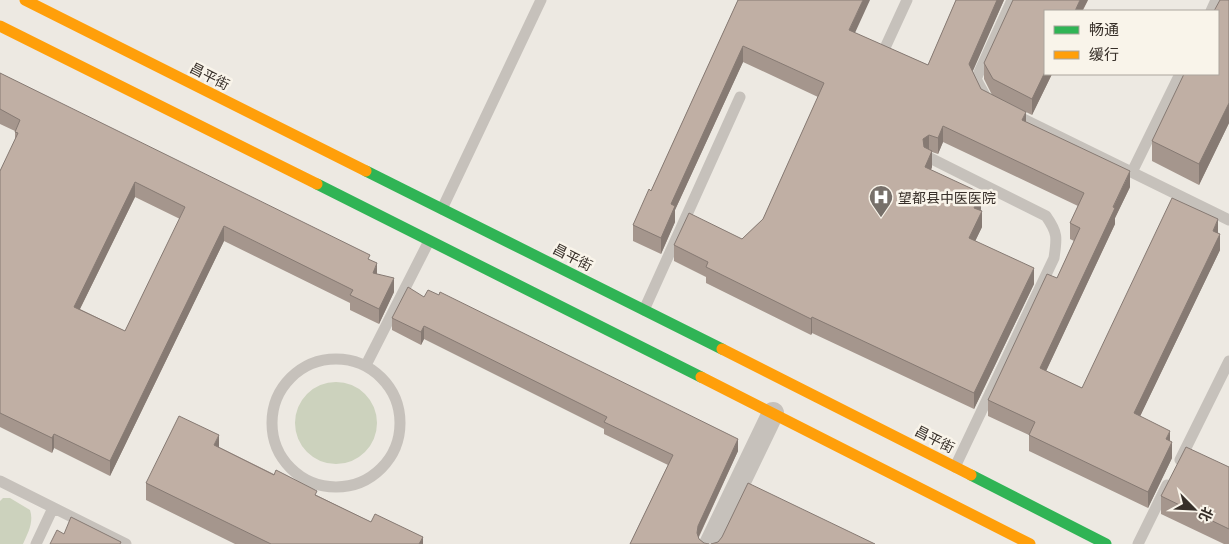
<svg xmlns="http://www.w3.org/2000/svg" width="1229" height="544" viewBox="0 0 1229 544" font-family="Barlow,'Noto Sans SC',sans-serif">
  <rect width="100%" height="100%" fill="#ede9e2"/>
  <!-- green -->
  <path fill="#ccd2bd" d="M295 423a41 41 0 1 1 82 0a41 41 0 1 1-82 0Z
    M3 498H10L30 510C34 522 28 533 23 544H0V501Z"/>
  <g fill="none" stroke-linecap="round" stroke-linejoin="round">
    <!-- lane -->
    <path stroke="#c6c1bb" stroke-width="11" d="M1211 11 1216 0
      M884 50 907 0
      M988 101 976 79 1012 0
      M1013 114 1229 220
      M930 158 1046 216C1058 233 1057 238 1054 258L955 467
      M1132 172 1180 74
      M442 209 541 0
      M644 310 740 97
      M272 423a64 64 0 1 1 128 0a64 64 0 1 1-128 0Z
      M366 365 429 241
      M1180 460 1229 361
      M0 481 126 544
      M36 544 53 508
      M1138 544 1167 485"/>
    <!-- street -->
    <path stroke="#c6c1bb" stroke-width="22" d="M710 544 773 413"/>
    <!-- fast -->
    <path stroke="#30b455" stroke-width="11" d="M366 171 722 349
      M317 184 701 377
      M971 475 1106 544"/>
    <!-- slow -->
    <path stroke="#ff9f0a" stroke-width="11" d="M25 0 366 171
      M0 26 317 184
      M722 349 971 475
      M701 377 1030 544"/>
  </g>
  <!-- wall -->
  <path fill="#a5968d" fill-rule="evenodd" d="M738 0 855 33 928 65 956 0H1004L972 71 981 89 992 95 984 79V63L1088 0 1032 115 1002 100 1026 122 1130 187 1115 218V224L1046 371 1082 388 1218 233 1220 250 1140 416 1170 441 1172 458 1148 508 1029 451V435L988 416V400L1057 278 1074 241 1070 239V223L1078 206 943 142 938 154 932 152V167L931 170 981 209 980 211 982 227 975 241 1034 284 974 409 812 333 811 335 706 283V277L674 261V245L742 239 763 219 818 97 743 62 675 210V222L661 254 633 241V225L651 191Z
    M1229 0V123L1199 185 1152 161V141Z
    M0 73 370 260 377 274 394 292 379 324 350 310V303L224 241 110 476 54 448 52 453 0 427V171L15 141V131L0 124ZM135 197 180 219 125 331 80 309Z
    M424 297 738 451 699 537 630 544 668 465 604 434V429L424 339 421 345 392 330V318Z
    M219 447 371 522 423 544H235L146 500V483Z
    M1229 467V544H1224L1161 514V496Z"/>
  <!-- shaded-wall -->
  <path fill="#867a73" d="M863 0H870L849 46V30Z
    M997 0H1004L969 80V64Z
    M1080 0H1088L1082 11H1075Z
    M743 46V62L675 210V222L661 254V238L671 204Z
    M1045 72V74H1052L1032 115V99Z
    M1229 103V123L1199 185V164Z
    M1026 112V128L1022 120Z
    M943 126V142L938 154V138Z
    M929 135V151L923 155V139Z
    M932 151V167L925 183V167Z
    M1130 171V187L1115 218V224L1040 384V368Z
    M135 182V197L74 321V307Z
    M981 193V209L974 224V208Z
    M982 211V227L969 254V238Z
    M1218 219V235L1213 231Z
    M224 226V241L110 476V461Z
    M1220 234V250L1134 429V413Z
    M377 263V278L373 273Z
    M1034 268V284L974 409V393Z
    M394 278V292L379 324V309Z
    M812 317V333L811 335V319Z
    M424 326V339L421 345V332Z
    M1170 431V447L1172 442V458L1148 508V492L1166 439Z
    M54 434V448L52 453V438Z
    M219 435V453L214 445Z
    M738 439V451L698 538 697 533 698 526Z
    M423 537V544H419Z"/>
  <!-- building -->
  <path fill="#c0afa4" stroke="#867a73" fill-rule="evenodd" d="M738 0H863L849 30 928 65 956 0H997L969 64 981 89 1026 112 1022 120 1130 171 1113 207 1115 208 1040 368 1082 388 1172 198 1218 219 1213 231 1220 234 1134 413 1170 431 1166 439 1172 442 1148 492 1029 435 1035 422 988 400 1047 274 1057 278 1080 228 1070 223 1084 193 943 126 938 138 929 135 923 139 924 147 932 151 925 167 981 193 974 208 982 211 969 238 1034 268 974 393 812 317 811 319 706 267 708 262 674 245 689 213 742 239 763 219 824 83 743 46 671 204 675 206 661 238 633 225 649 189 651 191Z
    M1013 0H1080L1075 11H1045V72L1032 99 993 79 984 63Z
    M1220 0H1229V103L1199 164 1152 141 1184 74H1218V11H1214Z
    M0 73 370 255 368 259 377 263 373 273 394 278 379 309 350 295 353 290 224 226 110 461 54 434 52 438 0 413V171L18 133 15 132 20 120 0 109ZM135 182 185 207 125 331 74 307Z
    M408 287 424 297 428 290 439 295 440 292 738 439 698 526 697 533 699 539 704 543 709 544H630L673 455 604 422 607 417 424 326 421 332 392 318Z
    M179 416 219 435 214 445 274 475 276 470 317 491 315 495 371 522 375 514 423 537 419 544H271L146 483Z
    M1186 447 1229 467V529L1161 496Z
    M748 483 875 544H711L718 542 722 537Z
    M71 517 121 542 120 544H50L57 530 64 534Z"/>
  <!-- icons -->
  <defs>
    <g id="hospital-pin" transform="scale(1.25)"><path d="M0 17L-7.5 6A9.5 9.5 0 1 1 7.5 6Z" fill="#77706a" stroke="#f9f4ea"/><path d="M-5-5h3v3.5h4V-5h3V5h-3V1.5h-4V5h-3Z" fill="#fff"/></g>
  </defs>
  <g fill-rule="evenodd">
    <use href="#hospital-pin" x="881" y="197"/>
  </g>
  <g text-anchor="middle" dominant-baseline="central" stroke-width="5" stroke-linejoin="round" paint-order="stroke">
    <!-- street labels -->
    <g font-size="14" fill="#372f29" stroke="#f9f4ea">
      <text transform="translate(210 76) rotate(27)">昌平街</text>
      <text transform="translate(573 257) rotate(27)">昌平街</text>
      <text transform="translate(935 439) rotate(27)">昌平街</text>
    </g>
    <!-- poi labels -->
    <g font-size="14" fill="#372f29" stroke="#f9f4ea" text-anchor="start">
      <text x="898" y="197">望都县中医医院</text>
    </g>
  </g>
  <!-- legend -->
  <rect x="1044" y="10" width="175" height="65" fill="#f9f4ea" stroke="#aba59d"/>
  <rect x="1054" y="26" width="25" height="8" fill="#30b455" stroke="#aba59d"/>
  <text x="1089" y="35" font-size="15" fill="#372f29">畅通</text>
  <rect x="1054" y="51" width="25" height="8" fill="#ff9f0a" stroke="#aba59d"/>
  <text x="1089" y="60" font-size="15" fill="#372f29">缓行</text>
  <!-- north arrow -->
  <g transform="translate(1194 509) rotate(114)" stroke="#f9f4ea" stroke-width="4" paint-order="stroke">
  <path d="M0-4L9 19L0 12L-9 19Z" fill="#372f29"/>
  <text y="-8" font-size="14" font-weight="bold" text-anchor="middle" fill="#372f29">北</text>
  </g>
</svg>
